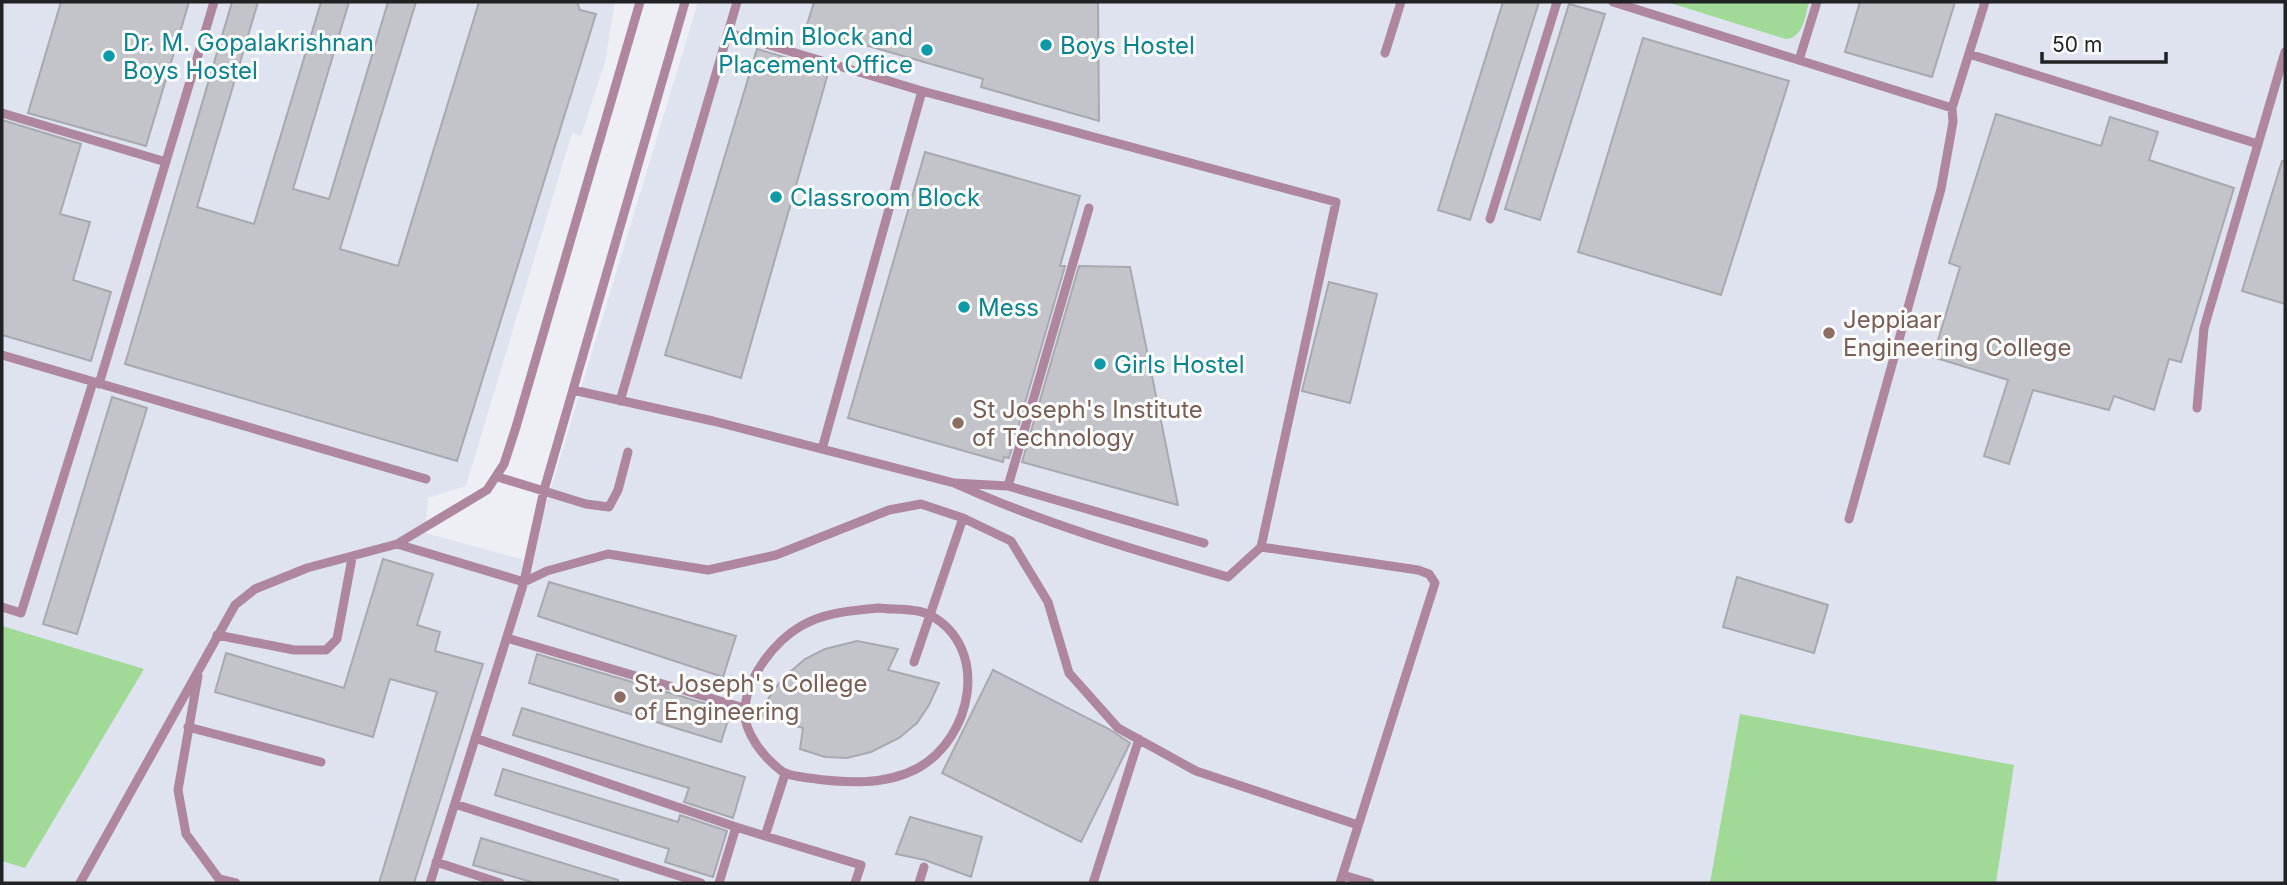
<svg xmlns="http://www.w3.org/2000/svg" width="2287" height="885" viewBox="0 0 2287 885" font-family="Inter,sans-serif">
  <rect width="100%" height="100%" fill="#edeff4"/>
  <!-- built -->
  <path fill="#dee3ef" d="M2 2H615L605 62 581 136 572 133 466 486 428 498 425 533 529 561 698 2H2285V883H2Z"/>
  <!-- green -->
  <path fill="#a1d996" d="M1667 2H1809C1805 16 1804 37 1786 39Z
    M2 626 144 669 25 868 2 861Z
    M1740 714 2014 765 1996 883H1710Z"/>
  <!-- building -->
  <path fill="#c2c4c9" stroke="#a7a9ae" stroke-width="2" d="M61 2H189L146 146 28 113Z
    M232 2H258L197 207 254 224 321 2H349L293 189 329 199 388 2H416L340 249 398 266 479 2H577L580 10 596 14 457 461 125 364Z
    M814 2H1098L1099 121 981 87 983 79 806 28Z
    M1503 2H1539L1470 220 1438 210Z
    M1860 2H1955L1932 77 1845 52Z
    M1569 4 1605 14 1540 220 1505 209Z
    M1643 38 1789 81 1721 295 1578 252Z
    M757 49 829 70 741 378 665 355Z
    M1996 114 2101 146 2110 117 2158 132 2149 160 2234 188 2181 362 2169 359 2154 410 2114 396 2109 410 2033 390 2009 464 1984 456 2008 380 1933 357 1960 267 1949 263Z
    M2 120 81 144 60 214 90 222 73 280 111 292 91 361 2 335Z
    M925 152 1080 196 1060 266H1065L1009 458 1004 457 1003 462 848 418Z
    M2282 161H2285V304L2242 291Z
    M1079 266 1130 267 1178 505 1022 462Z
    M1329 282 1377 294 1350 403 1302 391Z
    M112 397 147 408 77 634 43 624Z
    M383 559 433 574 417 625 440 632 435 651 483 664 414 883H379L437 692 390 679 373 737 215 692 226 653 344 688Z
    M1737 577 1828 605 1814 653 1723 627Z
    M549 582 736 636 723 677 538 616Z
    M857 641 898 649 888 670 939 683 929 705 917 723 899 738 871 752 847 758 825 757 800 749 803 728 762 716 768 699 783 678 805 659 825 649Z
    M537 654 731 711 721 742 529 683Z
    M993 670 1109 729 1130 743 1081 842 942 773Z
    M522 708 745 777 733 818 684 802 689 788 513 735Z
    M503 769 678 822 680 815 727 831 713 877 665 862 669 849 495 795Z
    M910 817 982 837 971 877 925 860 896 854Z
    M481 838 618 880V883H535L473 865Z"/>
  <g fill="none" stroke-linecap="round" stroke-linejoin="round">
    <!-- service -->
    <path stroke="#ae869d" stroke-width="9" d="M1613 2 1952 108
      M729 33 922 91 1336 202 1261 547 1228 577C1134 550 1042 523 954 483
      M1385 53 1401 2
      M1969 54 2258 144
      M1799 60 1817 2
      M2 113 166 162
      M1490 219 1557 2
      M2 355 426 479
      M99 384 214 2
      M573 390 713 421 954 483 1008 486 1204 543
      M620 401 737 2
      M2197 408 2204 328 2285 52
      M822 449 922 91
      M498 477 586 504 609 507 618 490 628 452
      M1008 486 1089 208
      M1849 519 1941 189 1953 122 1952 108 1985 2
      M397 544 524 582 547 571 608 554 708 570 776 555 889 510 921 504 963 518 1011 541 1048 602 1069 673 1118 728 1196 771 1358 825
      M1261 547 1418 570 1429 574 1435 583 1340 883
      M2 607 21 613 93 382
      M878 608C893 610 917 608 930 615 991 648 972 738 918 768 885 786 844 783 809 778 801 777 790 776 783 772 765 759 741 731 745 706 749 675 774 642 801 626 825 612 851 611 878 608Z
      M217 635 294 650H326L337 639 352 558
      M507 638 744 708
      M914 662 963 518
      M198 676 178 790 186 834 219 879 236 883
      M188 727 321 762
      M475 738 736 827
      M785 774 765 836 861 865 855 883
      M455 804 701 883
      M436 862 500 883
      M1343 875 1370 883
      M80 883 235 605 255 589 307 568 397 544 487 490 504 464 516 427 640 2
      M430 883 524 582 544 490 685 2
      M719 883 736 827 765 836
      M919 883 924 867
      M1093 883 1139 739"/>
  </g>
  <!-- markers -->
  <g fill="#0f9aa8" stroke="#fff" stroke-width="2.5">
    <circle cx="1046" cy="45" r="7"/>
    <circle cx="927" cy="50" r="7"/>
    <circle cx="109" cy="56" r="7"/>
    <circle cx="776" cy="197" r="7"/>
    <circle cx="964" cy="307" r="7"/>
    <circle cx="1100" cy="364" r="7"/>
  </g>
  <g fill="#8d6e63" stroke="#fff" stroke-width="2.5">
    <circle cx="1829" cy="333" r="7"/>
    <circle cx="958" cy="423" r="7"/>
    <circle cx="620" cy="697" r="7"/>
  </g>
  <g text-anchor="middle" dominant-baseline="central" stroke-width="6" stroke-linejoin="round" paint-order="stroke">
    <!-- culture labels -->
    <g font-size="24" fill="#0d838f" stroke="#fff" text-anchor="start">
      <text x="913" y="36" text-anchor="end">Admin Block and<tspan x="913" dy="28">Placement Office</tspan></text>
      <text x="123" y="42">Dr. M. Gopalakrishnan<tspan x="123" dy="28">Boys Hostel</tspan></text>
      <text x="1060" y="45">Boys Hostel</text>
      <text x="790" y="197">Classroom Block</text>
      <text x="978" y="307">Mess</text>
      <text x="1114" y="364">Girls Hostel</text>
    </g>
    <!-- education labels -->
    <g font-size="24" fill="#785e54" stroke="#fff" text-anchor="start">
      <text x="1843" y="319">Jeppiaar<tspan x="1843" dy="28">Engineering College</tspan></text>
      <text x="972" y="409">St Joseph's Institute<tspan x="972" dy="28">of Technology</tspan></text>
      <text x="634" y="683">St. Joseph's College<tspan x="634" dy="28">of Engineering</tspan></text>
    </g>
  </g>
  <!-- border -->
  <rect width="2287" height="885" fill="none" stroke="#212223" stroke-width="7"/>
  <!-- scale -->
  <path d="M2042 52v10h124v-10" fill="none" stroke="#212223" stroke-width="3.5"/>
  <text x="2052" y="52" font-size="21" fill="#212223" stroke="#ffffff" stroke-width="5" paint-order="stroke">50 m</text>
</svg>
